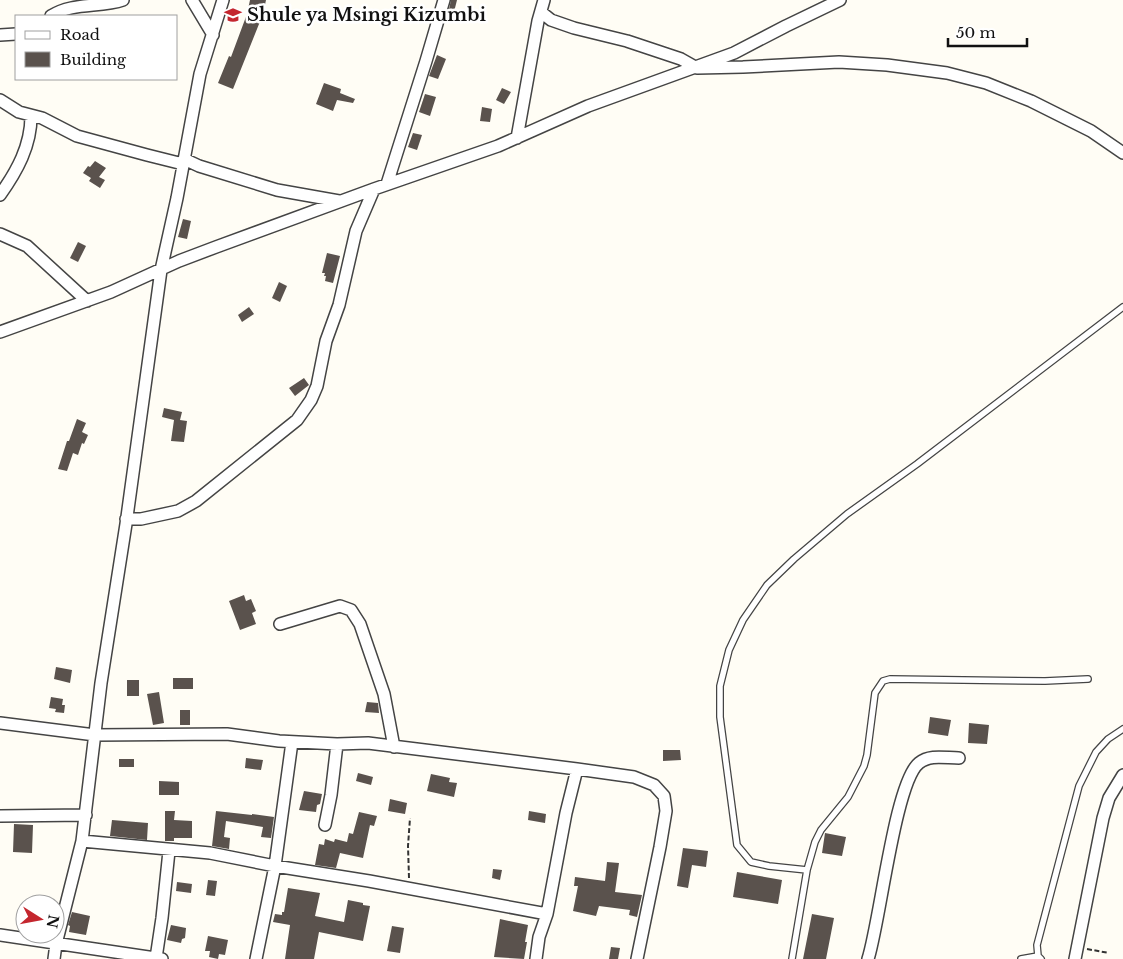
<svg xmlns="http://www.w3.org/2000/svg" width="1123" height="959" viewBox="0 0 1123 959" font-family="'Libre Baskerville',serif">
  <rect width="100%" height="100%" fill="#fffdf5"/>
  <!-- building -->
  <path fill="#5a524d" d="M250 0H266L263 14 233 89 218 83 229 56 231 57 247 14Z
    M451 0H457L453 16 448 14Z
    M437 55 446 59 438 79 429 76Z
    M324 83 341 89 340 93 355 99 353 103 337 100 333 111 316 104Z
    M502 88 511 92 504 104 496 100Z
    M425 94 436 97 430 116 419 112Z
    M482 107 492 109 490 122 480 121Z
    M413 133 422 135 417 150 408 147Z
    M95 161 106 168 99 177 105 180 100 188 89 181 91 178 83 173 88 166 90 167Z
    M183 219 191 221 187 239 178 237Z
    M78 242 86 246 78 262 70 258Z
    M327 253 340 256 333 283 325 281 326 276H324L325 273H322Z
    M279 282 287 286 280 302 272 298Z
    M249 307 254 314 242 322 238 315Z
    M304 378 309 385 295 396 289 388Z
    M164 408 182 412 180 420 187 421 184 442 171 441 174 420 162 417Z
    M77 419 86 423 82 432 88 435 84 444 82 443 78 455 73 453 67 471 58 469 67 441H69Z
    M244 595 246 601 251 599 256 611 252 613 256 624 240 630 229 601Z
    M56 667 72 670 70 683 54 679Z
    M173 678H193V689H173Z
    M127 680H139V696H127Z
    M159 692 164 723 153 725 147 694Z
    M51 697 63 699 62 705H65L64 713 55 712 56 709 49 708Z
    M367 702 378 703 379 713 365 712Z
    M180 710H190V725H180Z
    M930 717 951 720 948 736 928 733Z
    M969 723 989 725 987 744 968 743Z
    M663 750H680L681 760 663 761Z
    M246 758 263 760 261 770 245 768Z
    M119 759H134V767H119Z
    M358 773 373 777 371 785 356 781Z
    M431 774 450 778 449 782 457 783 454 797 427 791Z
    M159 781 179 782V795H159Z
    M304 791 322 794 320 804 317 805 316 812 299 810Z
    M390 799 407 803 405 814 388 811Z
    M165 811H175L174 820 192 821V838H174V841H165Z
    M216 811 252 815V814L274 817 271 838 261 837 263 827 226 821 224 837 230 838 229 849 212 846Z
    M529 811 546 814 545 823 528 820Z
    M359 812 377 816 374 826 370 825 363 858 340 853 336 868 315 865 319 844 324 845 325 839 334 842 335 839 347 842 349 833 353 834Z
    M112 820 148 823 147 840 110 836Z
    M14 824 33 825 32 853 13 852Z
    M825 833 846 837 842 856 822 853Z
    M683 848 708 851 706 867 692 865 688 888 677 886Z
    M607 862 619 863 615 892 642 895 637 917 629 915 630 910 599 906 596 916 573 911 578 886H574L575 877 605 881Z
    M493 869 502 870 500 880 492 878Z
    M737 872 782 880 778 904 733 897Z
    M208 880 217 881 215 896 206 895Z
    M177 882 192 884 191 893 176 891Z
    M288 888 320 893 315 916 344 922 348 900 363 903V905L370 906 363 941 319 932 314 959H285L290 925 273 922 275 914 282 915V912H284Z
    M72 912 90 916 86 935 69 932 70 926 68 925Z
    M812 914 834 918 826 959H803Z
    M500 919 528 925 525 942H527L524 959 494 957Z
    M171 925 186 928 185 938 182 939 181 943 167 940Z
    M392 926 404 928 400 953 387 951Z
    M208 936 228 940 225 955 219 954 218 959 209 957 210 951H205Z
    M611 947 620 948 618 959H609Z"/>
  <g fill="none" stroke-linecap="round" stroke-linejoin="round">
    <!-- service casing -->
    <g stroke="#444" stroke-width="8">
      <path id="service" d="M807 870 769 866 751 862 737 845 720 717V686L729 650 743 620 767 585 794 559 847 514 917 464 1123 307
        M792 959 807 870 815 842 821 830 848 797 864 766 867 755 875 693 883 681 890 679 1045 681 1088 679
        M1021 959 1038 956
        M1041 959 1038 956 1037 945 1079 786 1096 752 1108 739 1123 729"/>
    </g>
    <!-- minor casing -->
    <g stroke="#444" stroke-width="14">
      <path id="minor" d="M192 0 213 35
        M541 12 551 20 574 28 627 41 681 59 697 68 743 67 839 62 887 65 947 73 986 83 1031 101 1091 131 1123 153
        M51 16C73 2 100 8 123 0
        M0 35 16 34
        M0 100 19 112 42 118 77 136 147 155 183 164
        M517 138 538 21 544 0
        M184 159 199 166 277 190 339 201
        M387 184 426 61 444 0
        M0 195C17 171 31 146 31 116
        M0 234 27 246 87 301
        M0 332 111 292 179 261 216 247 374 189 498 146 588 106 734 53 786 26 840 0
        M126 519H141L178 511 196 501 297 420 311 400 317 386 326 341 339 305 356 231 374 189
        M280 624 340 606 351 610 360 624 384 694 394 747
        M0 723 95 735 227 734 279 741 337 744 368 743 577 769 634 777 654 785 664 796 666 811 660 847 637 959
        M0 816 86 815
        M325 825 331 795 337 744
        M82 841 210 853 275 866 369 881 547 914
        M0 935 162 959
        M156 958 162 918 169 851
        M54 959 56 944 82 841 101 683 126 524 161 270 177 198 200 74 223 0
        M256 959 275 866 292 742
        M536 959 539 937 547 914 566 813 577 769
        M868 959C880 922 895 782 919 763 930 754 945 758 959 758
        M1075 959 1103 818 1109 798 1123 775"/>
    </g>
    <!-- path -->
    <path stroke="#333" stroke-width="2" stroke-dasharray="5 2.5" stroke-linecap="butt" d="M409 878 408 846 410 818
      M1087 949 1109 953"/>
    <!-- service -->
    <use href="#service" stroke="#fff" stroke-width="5.5"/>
    <!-- minor -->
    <use href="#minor" stroke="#fff" stroke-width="11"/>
  </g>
  <!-- icons -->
  <defs>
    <g id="school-bare" transform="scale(1.35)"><path d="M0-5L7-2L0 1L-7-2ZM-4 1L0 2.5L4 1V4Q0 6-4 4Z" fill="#c4262e" stroke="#fff" stroke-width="2.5" paint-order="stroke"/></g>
  </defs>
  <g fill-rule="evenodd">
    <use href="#school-bare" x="233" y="15"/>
  </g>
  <g text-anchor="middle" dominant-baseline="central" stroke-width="5" stroke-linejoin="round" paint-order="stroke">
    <!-- poi labels -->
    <g font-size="18" font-weight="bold" fill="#111" stroke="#fff" text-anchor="start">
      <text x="247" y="15">Shule ya Msingi Kizumbi</text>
    </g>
  </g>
  <!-- legend -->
  <rect x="15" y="15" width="162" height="65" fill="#ffffff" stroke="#a0a0a0"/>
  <rect x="25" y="31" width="25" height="8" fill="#ffffff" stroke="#a0a0a0"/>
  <text x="60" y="40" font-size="15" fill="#111111">Road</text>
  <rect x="25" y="52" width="25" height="15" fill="#5a524d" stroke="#a0a0a0"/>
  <text x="60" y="65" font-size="15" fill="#111111">Building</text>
  <!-- north arrow -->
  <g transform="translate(40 919) rotate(101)"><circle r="24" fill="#ffffff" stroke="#a0a0a0"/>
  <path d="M0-4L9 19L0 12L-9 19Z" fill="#c4262e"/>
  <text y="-8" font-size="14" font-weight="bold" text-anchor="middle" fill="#111111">N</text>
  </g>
  <!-- scale -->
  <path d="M948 38v8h79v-8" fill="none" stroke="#111111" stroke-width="2.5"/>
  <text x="956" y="38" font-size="15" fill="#111111" stroke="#ffffff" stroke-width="4" paint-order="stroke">50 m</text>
</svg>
